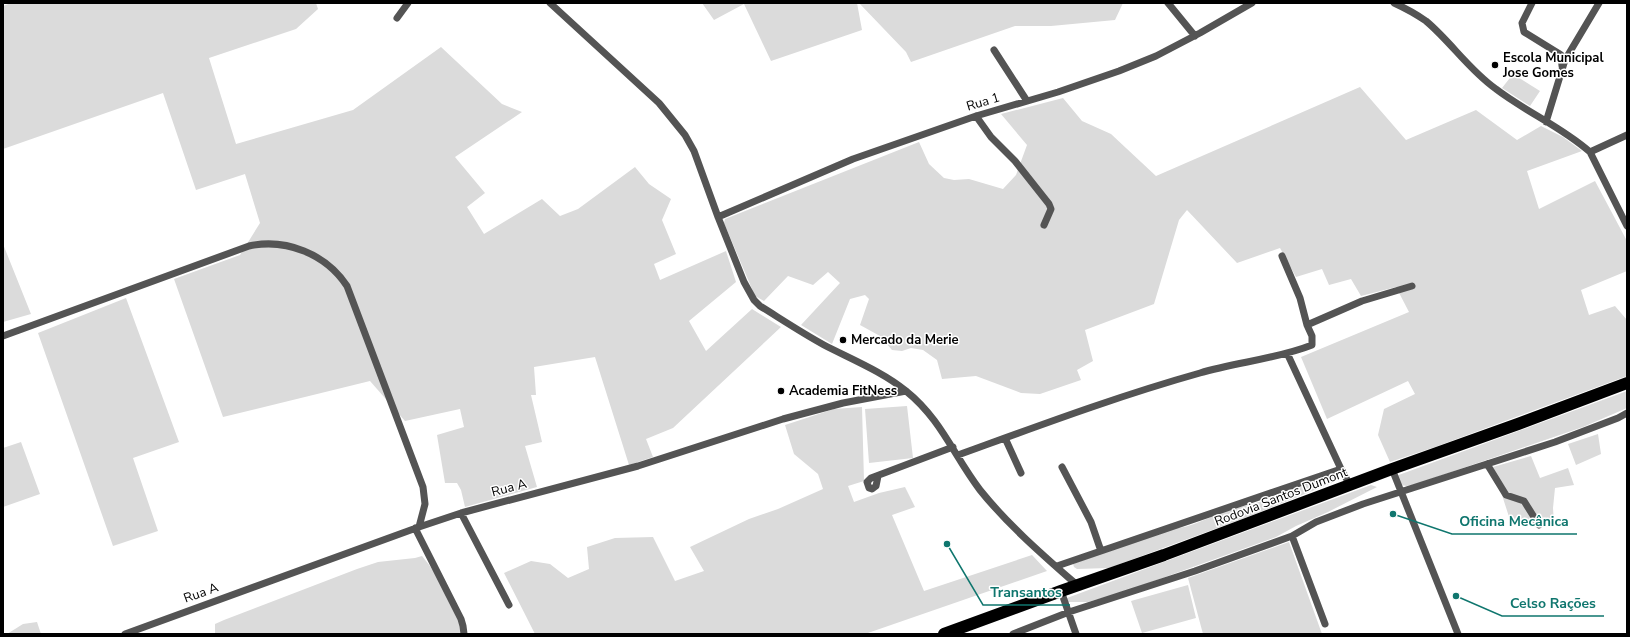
<svg xmlns="http://www.w3.org/2000/svg" width="1630" height="637" viewBox="0 0 1630 637" font-family="'Nunito Sans',sans-serif">
  <rect width="100%" height="100%" fill="#fff"/>
  <!-- green -->
  <path fill="#dbdbdb" d="M11 3H316L318 9 296 29 209 58 236 144 353 110 441 47 502 104 522 112 455 157 485 193 467 207 484 234 542 199 560 216 578 209 635 167 649 184 671 199 662 220 676 254 654 264 660 280 726 251 736 282 689 321 706 351 752 309 781 327 673 428 646 439 653 457 629 465 595 357 534 367 536 395H531L542 442 525 446 537 487 465 507 461 490 457 483H445L437 435 464 427 460 409 405 421 370 381 223 417 174 279 240 255 260 223 245 174 196 190 163 93 3 149V6Z
    M702 3H857L862 30 771 61 744 4 714 20Z
    M859 3H1123L1115 20 1051 26H1015L911 62 906 52Z
    M1513 74 1540 91 1530 106 1502 88Z
    M1360 87 1406 140 1476 110 1517 140 1541 126 1563 137 1582 151 1527 171 1539 209 1595 181 1627 241V271L1581 290 1589 315 1615 306 1627 320V376L1435 447 1390 462 1378 435 1384 409 1415 394 1408 381 1327 419 1301 357 1409 312 1396 287 1361 296 1351 279 1329 285 1322 269 1296 277 1280 248 1237 263 1187 210 1179 220 1154 304 1085 330 1093 361 1077 370 1081 380 1040 394 1021 393 976 376 942 379 937 360 923 350 911 348 902 351 892 350 880 336 860 325 869 299 865 295 850 299 832 344 801 325 840 283 828 272 813 285 788 276 764 301 755 296 724 223 725 219 919 142 929 164 944 178 954 180 969 179 1003 189 1016 175 1027 145 1001 114 1063 98 1082 121 1111 134 1156 176Z
    M3 244 31 314 3 322Z
    M126 298 179 442 133 458 158 531 113 546 38 333Z
    M1627 391V408L1583 427 1416 484 1407 486 1400 485 1396 476Z
    M907 406 913 458 869 463 865 409Z
    M862 407 864 481 848 486 854 502 879 493 905 487 915 507 892 515 924 591 1032 555 1047 571 865 634H535L504 573 531 561 550 564 568 578 589 569 587 547 615 538 653 537 675 581 704 571 690 547 749 519 778 509 823 489 818 474 794 454 785 425 834 409Z
    M1598 434 1601 454 1576 465 1568 444Z
    M21 442 40 494 3 507V448Z
    M1531 456 1540 478 1568 468 1574 485 1555 488 1553 508 1554 523H1511L1493 467Z
    M1336 474 1337 477 1332 483 1250 516 1109 568 1077 569 1074 567 1073 564 1172 528C1189 529 1204 519 1219 514 1234 508 1248 505 1263 501 1288 494 1311 481 1336 474Z
    M1371 485 1377 487 1328 512 1296 526 1276 537 1129 590 1088 602H1068L1066 600 1067 598Z
    M1289 542 1322 634H1203L1188 578Z
    M422 556C441 578 453 608 467 634H215V624L224 620 357 569 378 562 415 558Z
    M1188 585 1196 618 1142 633 1131 601Z
    M37 622 41 634H7L23 624Z"/>
  <g fill="none" stroke-linecap="round" stroke-linejoin="round">
    <!-- street -->
    <path stroke="#545454" stroke-width="7" d="M550 3 659 103 685 135 694 151 718 217 744 282 754 300 760 306C781 319 802 333 824 345 851 359 883 372 906 391 941 419 954 456 980 490 1008 525 1044 556 1077 585
      M1168 3 1195 36
      M1394 3C1405 8 1416 14 1426 21 1451 42 1469 70 1496 89 1526 112 1562 127 1590 152L1627 226
      M1532 3 1522 23 1524 32 1558 53 1561 55 1562 66
      M397 18 408 3
      M994 50 1027 101
      M976 116 991 137 1015 161 1049 204 1051 209 1044 225
      M1546 122 1565 60 1599 3
      M1590 152 1627 135
      M718 217 853 159 976 116 1058 92 1119 71 1156 56 1200 33 1252 3
      M1307 325 1362 301 1412 286
      M3 336 249 246C286 238 326 254 347 286L423 487 425 504 419 527
      M1287 353 1341 469 1350 485
      M1005 438 1021 473
      M958 455C1038 426 1118 396 1200 373 1237 362 1277 359 1312 345V336L1307 325 1300 298 1282 256
      M1487 464 1506 495 1524 501 1539 525
      M1062 467 1091 522 1101 551
      M1392 469 1458 634
      M878 476 876 486 872 489 869 488 867 482 871 478 953 447
      M461 513 509 605
      M415 528 461 619 463 626 464 634
      M1292 536 1325 624
      M1057 566 1341 469
      M1061 591 1076 634
      M125 634 419 527 461 513 638 466 783 419 843 403 906 391
      M1013 634 1069 612 1195 571 1292 536 1316 522 1363 504 1555 442 1618 418 1627 413"/>
    <!-- highway -->
    <path stroke="#000" stroke-width="12" d="M944 634 1061 591 1164 555 1392 469 1518 424 1627 383"/>
  </g>
  <!-- markers -->
  <g fill="#000" stroke="#fff" stroke-width="1.5">
    <circle cx="1495" cy="65" r="4"/>
    <circle cx="843" cy="340" r="4"/>
    <circle cx="781" cy="391" r="4"/>
  </g>
  <g text-anchor="middle" dominant-baseline="central" stroke-width="3" stroke-linejoin="round" paint-order="stroke">
    <!-- poi labels -->
    <g font-size="13" font-weight="bold" fill="#000" stroke="#fff" text-anchor="start">
      <text x="1503" y="58">Escola Municipal<tspan x="1503" dy="15">Jose Gomes</tspan></text>
      <text x="851" y="340">Mercado da Merie</text>
      <text x="789" y="391">Academia FitNess</text>
    </g>
    <!-- street labels -->
    <g font-size="13" fill="#000" stroke="#fff">
      <text transform="translate(983 102) rotate(-17)">Rua 1</text>
      <text transform="translate(509 488) rotate(-15)">Rua A</text>
      <text transform="translate(1281 497) rotate(-21)">Rodovia Santos Dumont</text>
      <text transform="translate(201 593) rotate(-20)">Rua A</text>
    </g>
  </g>
  <!-- callouts -->
  <path fill="none" stroke="#0f766e" stroke-width="1.5" d="M1393 514L1452 534H1577M947 544L983 605H1070M1456 596L1502 616H1604"/>
  <g fill="#0f766e" stroke="#fff" stroke-width="1.5">
    <circle cx="1393" cy="514" r="4"/>
    <circle cx="947" cy="544" r="4"/>
    <circle cx="1456" cy="596" r="4"/>
  </g>
  <g font-size="14" text-anchor="middle" font-weight="bold" fill="#0f766e" stroke="#fff" stroke-width="3" stroke-linejoin="round" paint-order="stroke">
    <text x="1514" y="526">Oficina Mecânica</text>
    <text x="1026" y="597">Transantos</text>
    <text x="1553" y="608">Celso Rações</text>
  </g>
  <!-- border -->
  <rect width="1630" height="637" fill="none" stroke="#000000" stroke-width="8"/>
</svg>
